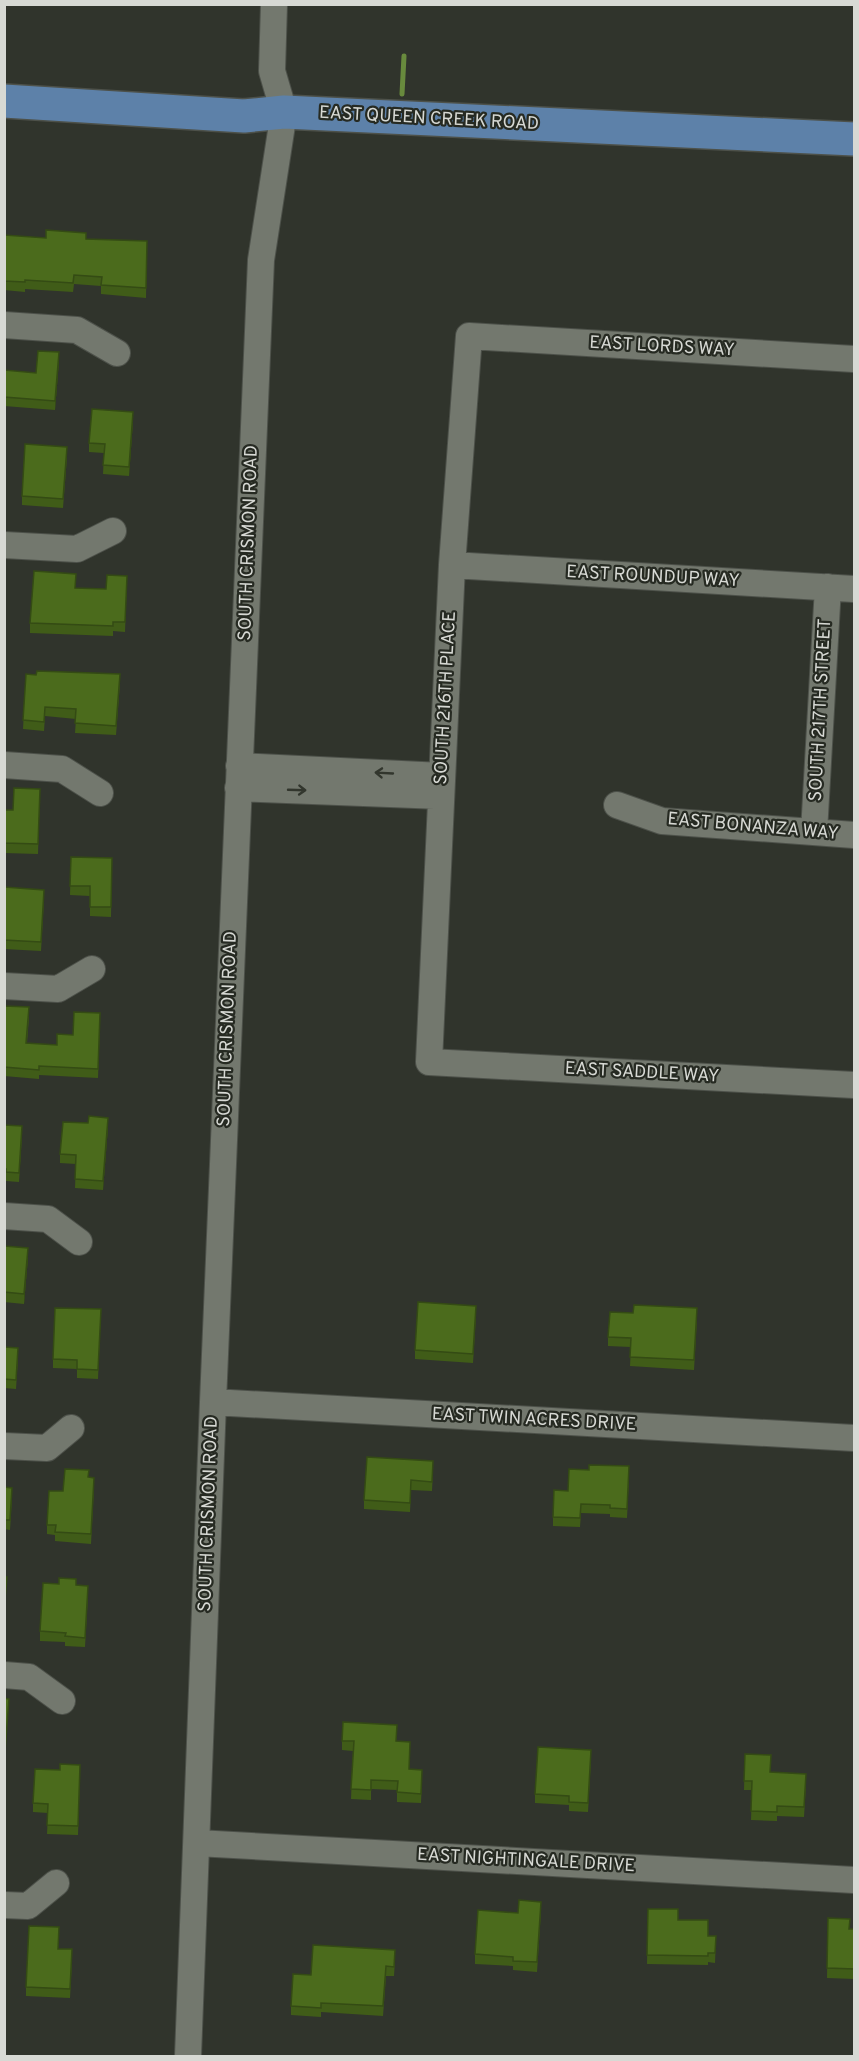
<svg xmlns="http://www.w3.org/2000/svg" width="859" height="2061" viewBox="0 0 859 2061" font-family="Overpass,sans-serif">
  <rect width="100%" height="100%" fill="#30342c"/>
  <g fill="none" stroke-linecap="round" stroke-linejoin="round">
    <!-- stream -->
    <path stroke="#688a3d" stroke-width="5" d="M402 94 404 56"/>
    <!-- minor casing -->
    <g stroke="#4d514a" stroke-width="28">
      <path id="minor" d="M4 325 77 330 117 353
        M854 359 469 336 452 565 429 1062 854 1085
        M4 545 77 549 113 531
        M452 565 854 589
        M4 765 62 769 100 793
        M239 766 442 776
        M238 788 441 796
        M617 805 662 821 854 835
        M814 832 828 587
        M4 986 58 989 92 969
        M4 1216 48 1219 79 1242
        M213 1402 854 1438
        M4 1446 47 1448 71 1428
        M4 1675 29 1677 62 1701
        M197 1843 854 1880
        M4 1905 28 1906 56 1883
        M188 2056 213 1402 261 260 284 112 272 71 274 4"/>
    </g>
    <!-- major casing -->
    <g stroke="#4d514a" stroke-width="36">
      <path id="major" d="M4 101 244 116 284 112 854 139"/>
    </g>
    <!-- minor -->
    <use href="#minor" stroke="#73786e" stroke-width="26"/>
    <!-- major -->
    <use href="#major" stroke="#5d81a9" stroke-width="33"/>
  </g>
  <!-- wall -->
  <path fill="#405c18" d="M4 235 46 238 147 241 146 298 101 294V286L74 284 73 292 25 289V292L4 290Z
    M59 361 55 410 4 406V370L36 373Z
    M133 421 129 476 103 474 104 453 89 452V443Z
    M67 457 63 508 22 505V496Z
    M127 576 125 632 113 631V636L30 633V623L75 588 106 589Z
    M26 674 120 683 116 735 75 733 76 719 45 716 44 731 23 729Z
    M40 789 38 854 4 853V810H13Z
    M71 857 112 858 111 917 90 916V896L70 895Z
    M4 887 44 899 41 951 4 949Z
    M4 1006 29 1017 27 1043 57 1045 73 1035 100 1023 98 1078 39 1075V1079L4 1076Z
    M88 1123 108 1127 103 1190 75 1188 76 1164 60 1163V1154Z
    M4 1125 22 1135 19 1182 6 1181V1179H4Z
    M4 1246 28 1258 24 1304 4 1302Z
    M101 1309 98 1379 77 1378V1369L53 1368V1359Z
    M633 1313 697 1318 694 1370 630 1366 631 1347 608 1346V1337Z
    M476 1315 473 1363 415 1359V1350Z
    M4 1347 18 1357 16 1389 4 1388Z
    M433 1470 432 1491 411 1490 410 1512 364 1509V1500Z
    M629 1476 627 1518 610 1517V1514L581 1513 580 1527 553 1526V1517L568 1491Z
    M89 1477 94 1487 91 1544 55 1541V1535L47 1534V1525L63 1491Z
    M4 1487 12 1497 10 1530 4 1529Z
    M76 1585 88 1595 85 1647 65 1646V1642L40 1641V1631Z
    M342 1741H396L409 1769 422 1779 421 1803 397 1802V1790L371 1789V1800L351 1799 353 1751 342 1750Z
    M745 1754 771 1772 806 1783 804 1817 777 1816V1821L751 1820 752 1790H744Z
    M591 1759 588 1812 569 1811V1805L535 1803V1794Z
    M80 1775 78 1835 47 1834 48 1813 33 1812V1803Z
    M648 1909 678 1920 708 1936H716L715 1963 708 1962V1965L647 1964Z
    M541 1911 537 1972 513 1970V1966L475 1964V1954L518 1913Z
    M828 1918 850 1929H855V1979L827 1978Z
    M72 1959 70 1998 26 1996V1987Z
    M395 1960 394 1976H386L383 2016 321 2012V2017L291 2015V2006L311 1975Z"/>
  <!-- shaded-wall -->
  <path fill="#344b14" d="M59 352V361L55 410V401Z
    M133 412V421L129 476V467Z
    M108 1118V1127L103 1190V1181Z
    M28 1248V1258L24 1304V1294Z"/>
  <!-- building -->
  <path fill="#4b6b1c" stroke="#344b14" stroke-width="1.5" d="M46 230 86 233V239L147 241 146 288 101 285 102 277 74 275 73 283 25 280V282L4 281V235L46 238Z
    M38 351 59 352 55 401 4 397V370L36 373Z
    M92 409 133 412 129 467 103 465 105 444 89 443Z
    M25 444 67 447 63 499 22 496Z
    M34 571 76 574 75 588 106 589 107 575 127 576 125 622H113V626L30 623Z
    M37 671 120 674 116 726 75 723 76 709 45 707 44 722 23 720 26 674 36 675Z
    M14 788 40 789 38 844 4 843V810H13Z
    M71 857 112 858 111 907H90V886H70Z
    M4 887 44 890 41 942 4 940Z
    M4 1006 29 1007 26 1043 57 1045V1034L73 1035 74 1012 100 1013 98 1069 39 1066V1070L4 1067Z
    M89 1116 108 1118 103 1181 75 1179 76 1155 60 1154 63 1122 88 1123Z
    M4 1125 22 1126 19 1173 6 1172V1169H4Z
    M4 1246 28 1248 24 1294 4 1292Z
    M418 1302 476 1306 473 1354 415 1350Z
    M634 1305 697 1308 694 1360 630 1357 631 1338 608 1337 610 1312 633 1313Z
    M55 1308 101 1309 98 1370 77 1369V1360L53 1359Z
    M4 1347 18 1348 16 1380 4 1379Z
    M367 1457 433 1461 432 1482 411 1480 410 1503 364 1500Z
    M589 1465 629 1466 627 1509 610 1508V1505L581 1504 580 1518 553 1517 554 1490 568 1491 569 1469 589 1470Z
    M65 1469 89 1470 88 1477 94 1478 91 1534 55 1532 56 1525H47L49 1491H63Z
    M4 1487 12 1488 10 1520H4Z
    M4 1577H7L4 1610Z
    M59 1578 76 1579V1585L88 1586 85 1638 65 1636 66 1633 40 1631 43 1583 59 1584Z
    M4 1698 9 1699 5 1751H4Z
    M343 1722 397 1725 396 1741 410 1742 409 1769 422 1770 421 1794 397 1792 398 1781 371 1780V1790L351 1789 354 1741H342Z
    M538 1747 591 1750 588 1803 569 1802V1796L535 1794Z
    M745 1754 771 1755 770 1772 806 1774 804 1807 777 1806V1812L751 1811 752 1781H744Z
    M60 1764 80 1765 78 1826 47 1825 48 1804 33 1803 35 1769 60 1770Z
    M519 1900 541 1902 537 1962 513 1961V1957L475 1954 478 1910 518 1913Z
    M648 1909H678V1920H708V1936H716L715 1953H708V1956L647 1955Z
    M828 1918 850 1919 849 1929H855V1969L827 1968Z
    M29 1926 59 1927 58 1949H72L70 1989 26 1987Z
    M313 1945 395 1950 394 1967 386 1966 383 2006 321 2003V2008L291 2006 293 1974 311 1975Z"/>
  <!-- one-way arrows -->
  <defs><path id="oneway-shaft" d="M-6 0H5M1.5-3L5.5 0L1.5 3" fill="none" stroke-width="1.6" stroke-linecap="round" stroke-linejoin="round" transform="scale(1.5)"/></defs>
  <g stroke="#32362d">
    <use href="#oneway-shaft" transform="translate(384 773) rotate(-177)"/>
    <use href="#oneway-shaft" transform="translate(297 790) rotate(2)"/>
  </g>
  <g text-anchor="middle" dominant-baseline="central" stroke-width="4.5" stroke-linejoin="round" paint-order="stroke">
    <!-- street labels -->
    <g font-size="18" fill="#d7d9d4" stroke="#262a22">
      <text transform="translate(429 119) rotate(3)">EAST QUEEN CREEK ROAD</text>
      <text transform="translate(662 347) rotate(3)">EAST LORDS WAY</text>
      <text transform="translate(249 543) rotate(-88)">SOUTH CRISMON ROAD</text>
      <text transform="translate(653 577) rotate(3)">EAST ROUNDUP WAY</text>
      <text transform="translate(446 698) rotate(-87)">SOUTH 216TH PLACE</text>
      <text transform="translate(821 710) rotate(-87)">SOUTH 217TH STREET</text>
      <text transform="translate(753 827) rotate(5)">EAST BONANZA WAY</text>
      <text transform="translate(228 1029) rotate(-88)">SOUTH CRISMON ROAD</text>
      <text transform="translate(642 1073) rotate(3)">EAST SADDLE WAY</text>
      <text transform="translate(534 1420) rotate(3)">EAST TWIN ACRES DRIVE</text>
      <text transform="translate(209 1514) rotate(-88)">SOUTH CRISMON ROAD</text>
      <text transform="translate(526 1861) rotate(3)">EAST NIGHTINGALE DRIVE</text>
    </g>
  </g>
  <!-- border -->
  <rect width="859" height="2061" fill="none" stroke="#d7d9d4" stroke-width="12"/>
</svg>
